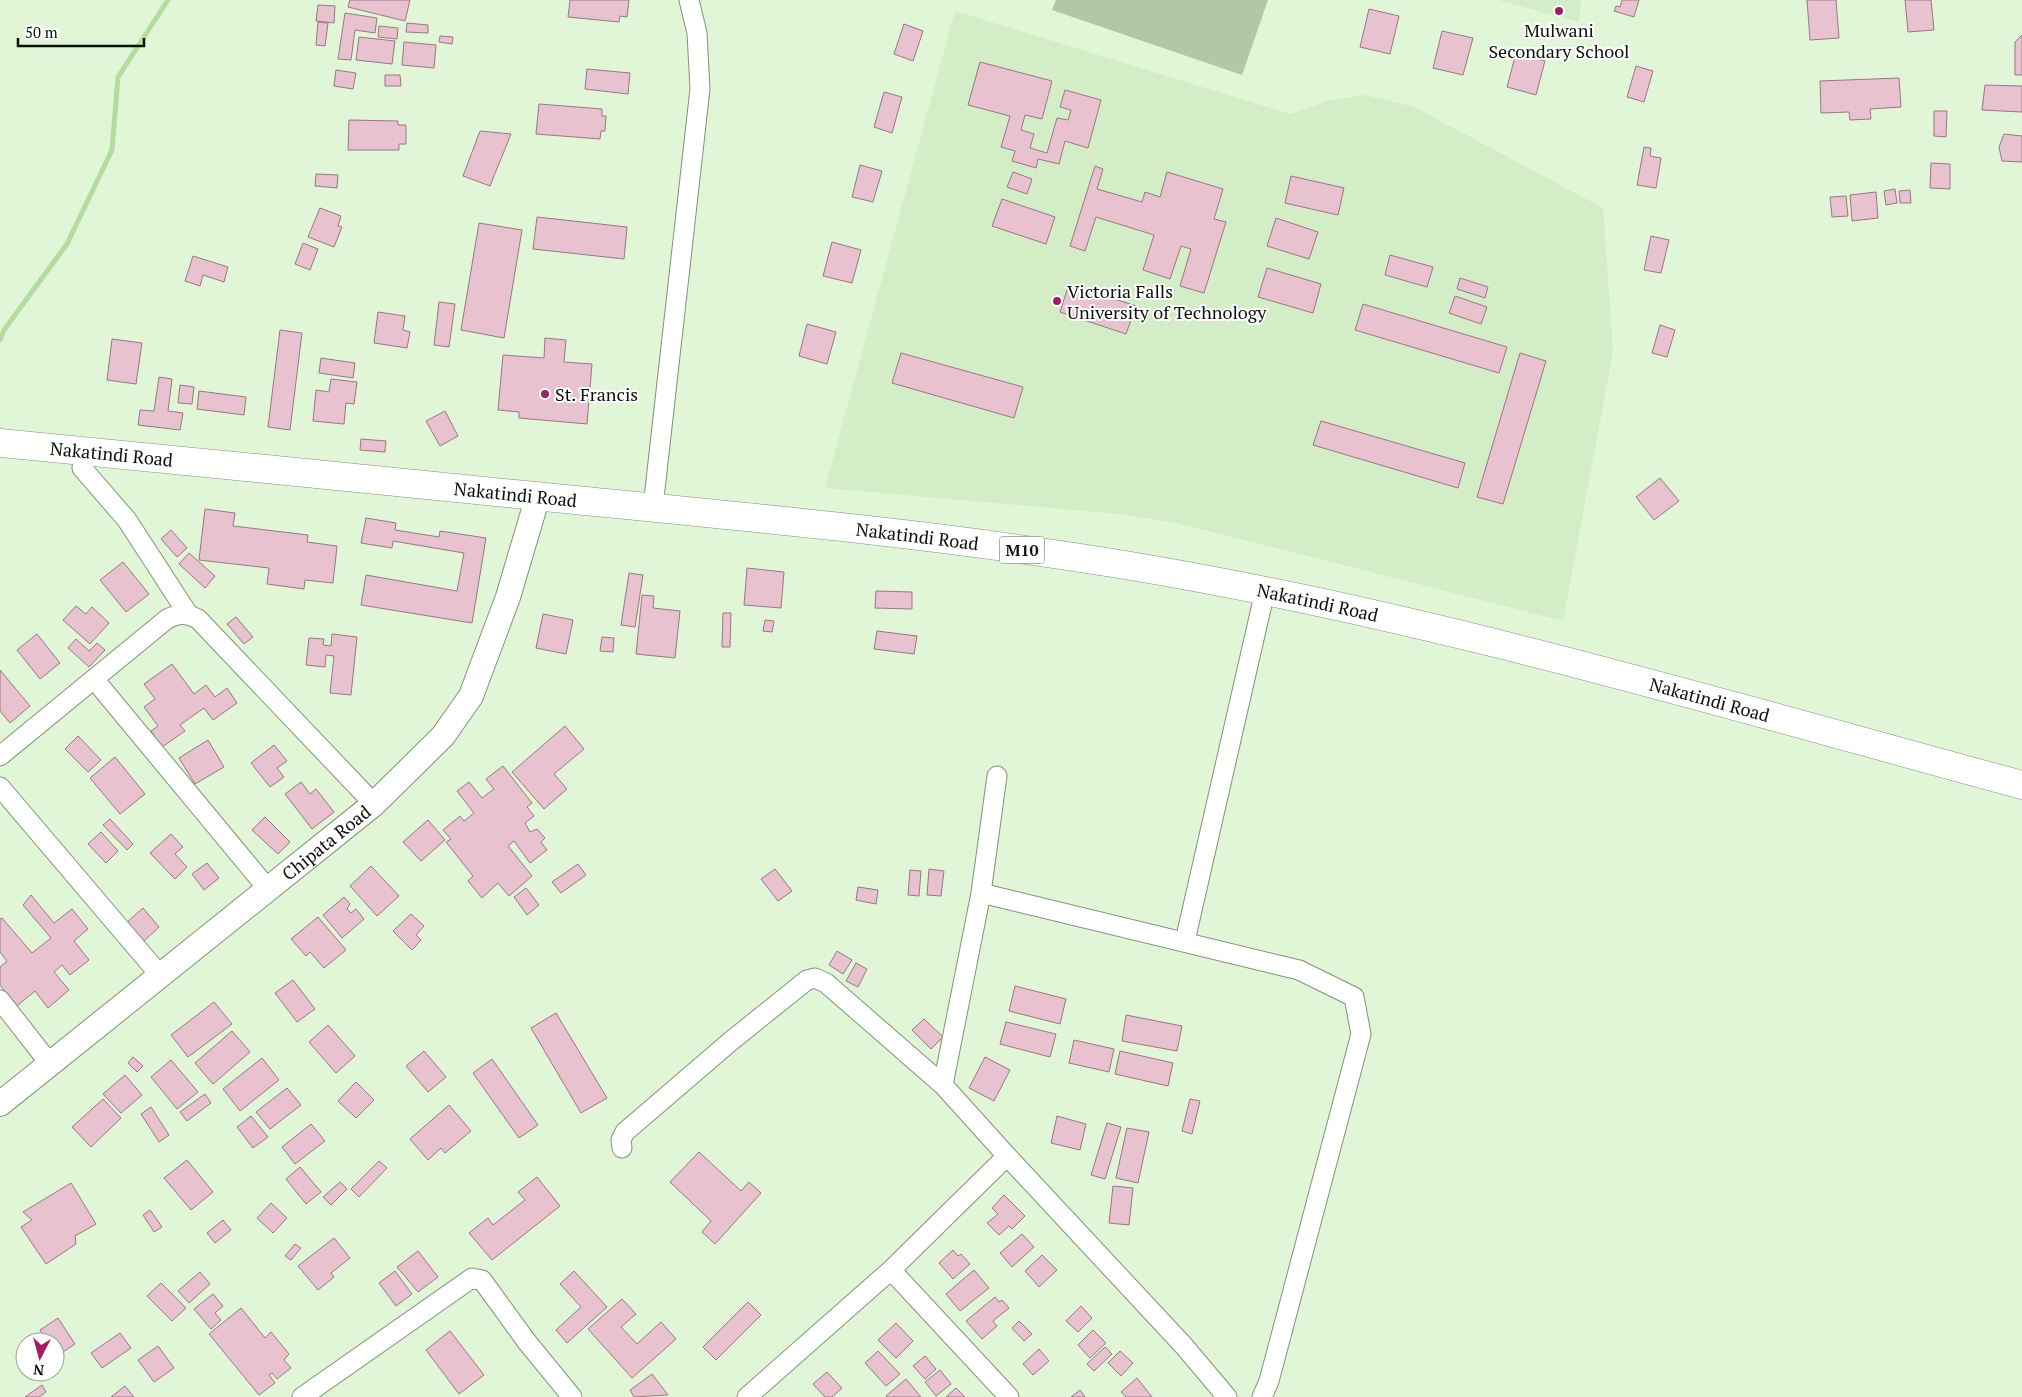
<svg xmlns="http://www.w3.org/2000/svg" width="2022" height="1397" viewBox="0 0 2022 1397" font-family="'PT Serif',serif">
  <rect width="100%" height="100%" fill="#e0f6d6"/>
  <!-- built -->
  <path fill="#d3edc7" d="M1498 0H1581L1579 22Z
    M955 11 1290 114 1328 101 1365 95 1414 107 1603 208 1613 352 1563 621 1178 523 1120 514 825 488Z"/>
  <!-- green -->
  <path fill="#b0c8a5" d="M1056 0H1268L1242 75 1052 10Z"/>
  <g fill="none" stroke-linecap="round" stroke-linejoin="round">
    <!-- stream -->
    <path stroke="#b4dca1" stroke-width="5" d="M0 340 4 330 67 244 112 150 118 77 168 0"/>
  </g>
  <!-- building -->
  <path fill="#e9c2d0" stroke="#9a7683" d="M350 0H410L405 21 348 7Z
    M570 0H629L627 17 620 16 619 22 568 17Z
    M1622 0H1639L1634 17 1614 11 1616 6 1620 7Z
    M1807 0H1836L1839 38 1810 40Z
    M1905 0H1931L1934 30 1908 32Z
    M318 5 335 6 334 23 316 21Z
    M1369 9 1399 16 1390 54 1360 47Z
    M345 13 377 18 375 33 355 30 351 60 338 59Z
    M318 22 328 23 325 46 316 45Z
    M407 23 428 25V33L406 32Z
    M904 24 923 31 913 61 894 54Z
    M379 26 398 28 397 39 378 37Z
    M1442 31 1473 38 1463 75 1433 68Z
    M2022 35V75H2015V42Z
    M440 36 453 37 452 44 439 42Z
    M359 37 395 41 392 64 356 60Z
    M404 42 436 45 434 68 402 65Z
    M1516 53 1545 61 1536 95 1507 87Z
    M980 62 1052 81 1042 119 1025 115 1021 130 1034 134 1030 148 1047 153 1057 118 1068 120 1071 110 1060 107 1065 90 1101 100 1088 148 1065 141 1059 164 1038 159 1036 168 1012 161 1015 151 1001 147 1010 116 968 105Z
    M1636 66 1653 71 1644 102 1627 97Z
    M587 69 630 73 628 94 585 89Z
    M336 70 356 73 353 89 334 86Z
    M385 75H400L401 86H385Z
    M1899 78 1901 107 1870 109 1871 119 1850 120 1849 112 1821 113 1820 81Z
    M1985 85 2022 86V112L1982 110Z
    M884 92 902 97 892 133 874 127Z
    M539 104 602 109V116H606L605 131H601L600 139 536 134Z
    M1934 111H1947L1946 137 1934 136Z
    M349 120 398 121V125H406V144H399V150H348Z
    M480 131 511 134 490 186 463 176Z
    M2004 134 2022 136V162L2002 161 1999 147Z
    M1644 147 1651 148 1650 156 1661 158 1656 188 1637 185Z
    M1931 163 1950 164V189L1930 188Z
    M860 165 882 171 873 202 852 197Z
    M1095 166 1103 169 1097 189 1142 202 1145 192 1160 197 1167 172 1223 189 1214 219 1226 222 1204 293 1180 286 1191 249 1181 246 1170 279 1143 270 1154 235 1096 217 1085 251 1070 246Z
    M1013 172 1032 179 1027 194 1007 187Z
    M316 174 338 175 337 188 315 186Z
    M1291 176 1344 188 1338 215 1285 203Z
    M1895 189 1897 203 1886 205 1884 191Z
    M1910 190 1911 203H1900L1899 191Z
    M1876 192 1878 218 1852 221 1850 195Z
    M1846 196 1848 216 1832 217 1830 197Z
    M1002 199 1055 217 1046 244 992 226Z
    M320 208 341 216 338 226 342 227 334 247 308 237Z
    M537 217 627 227 624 259 533 249Z
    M1276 218 1318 232 1309 259 1267 246Z
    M479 223 522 230 504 338 461 330Z
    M1651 236 1669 240 1661 273 1644 270Z
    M832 242 861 250 852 283 823 276Z
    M303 243 318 249 310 270 295 264Z
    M1390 255 1433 267 1427 287 1385 275Z
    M193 256 228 267 224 282 203 275 200 286 185 281Z
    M1267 268 1321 284 1313 313 1258 297Z
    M1460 278 1488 287 1485 298 1457 289Z
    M1069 284 1136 306 1126 334 1060 312Z
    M1455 296 1487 307 1481 324 1449 313Z
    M439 302 455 304 449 347 434 345Z
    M1363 304 1507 347 1499 373 1355 330Z
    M378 312 405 316 403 330 410 332 407 348 374 343Z
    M807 324 836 332 827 364 799 356Z
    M1660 325 1675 330 1667 357 1652 353Z
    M280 330 302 333 290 430 268 427Z
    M545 338 566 340 564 362 592 364 587 424 519 418V412L498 410 503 355 544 358Z
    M112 339 142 343 136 384 107 380Z
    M901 353 1023 387 1014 418 892 383Z
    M1520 353 1546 361 1503 504 1477 497Z
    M321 358 355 363 353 378 319 373Z
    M159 377 172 379 168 411 183 413 180 430 138 425 140 410 154 411Z
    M331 379 357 382 354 404 346 403 344 424 313 421 316 390 329 392Z
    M180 385 194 387 192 404 178 403Z
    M199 391 246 397 244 415 197 409Z
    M445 411 458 436 440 446 426 421Z
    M1321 421 1465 463 1458 488 1313 445Z
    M361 439 386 441 385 452 360 450Z
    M1660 478 1679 501 1654 520 1636 497Z
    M205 509 235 513 233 526 308 535 307 542 337 546 333 583 305 580 304 589 267 584 269 568 199 560Z
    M366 518 396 523 395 530 439 537 440 531 486 538 472 623 361 605 366 575 457 591 464 553 393 541 392 548 361 543Z
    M171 530 187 548 177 557 161 539Z
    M189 553 215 576 205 588 179 564Z
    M123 562 149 594 126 612 100 580Z
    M747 568 784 572 781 608 744 605Z
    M629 573 643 575 635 627 621 625Z
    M876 591 912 592V609L875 608Z
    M642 595 654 596 653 608 680 611 675 658 636 654Z
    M76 606 86 614 92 607 109 623 90 644 63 620Z
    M723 613H731L730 647H722Z
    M543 614 573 620 566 654 536 648Z
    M236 617 253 637 244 644 227 624Z
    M765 620 774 621 772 632 763 631Z
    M877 631 917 636 914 654 874 649Z
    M37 634 60 663 40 679 17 650Z
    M332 634 357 637 351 695 330 693 334 656 326 655 325 667 306 665 309 638 324 639 323 645 331 646Z
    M602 637 614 638 613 652 600 651Z
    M76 639 89 651 97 643 105 650 89 667 68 648Z
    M172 664 194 694 206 685 215 697 227 688 237 703 213 720 204 708 180 725 185 731 162 747 151 731 158 726 144 707 155 699 144 684Z
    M0 670 30 706 10 723 0 711Z
    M565 726 584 749 554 774 567 789 544 809 512 772Z
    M78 736 101 760 88 772 65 749Z
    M208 740 224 767 195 784 179 758Z
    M274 745 287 761 277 768 284 777 270 787 251 763Z
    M115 757 145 794 120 814 90 778Z
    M503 766 532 803 527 807 534 816 525 823 530 832 537 829 545 838 541 842 547 850 530 863 514 841 508 846 532 876 509 896 498 883 482 898 468 881 473 876 446 842 451 839 443 830 460 816 464 821 474 813 457 791 469 782 482 798 494 789 486 779Z
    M301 782 310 794 316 789 334 812 312 829 285 794Z
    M265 817 290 842 278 854 252 830Z
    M110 819 133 844 127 850 103 825Z
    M428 820 445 840 421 861 403 842Z
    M101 832 118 851 106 863 88 844Z
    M171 834 183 847 175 854 187 867 175 879 150 853Z
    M207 863 219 878 204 890 192 874Z
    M578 864 586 875 561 893 552 882Z
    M371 866 399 896 377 916 350 886Z
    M775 869 792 891 778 901 761 879Z
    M929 869 944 871 941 896 927 895Z
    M910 870 921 871 919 896 908 895Z
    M858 887 878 890 876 904 856 900Z
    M526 888 539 905 527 915 514 897Z
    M31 895 54 923 72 909 88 929 74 941 89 960 70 975 62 965 54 972 69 990 48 1008 35 991 17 1006 0 985V967L7 961 0 952V919L2 918 32 953 51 938 23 905Z
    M344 897 350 904 347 909 351 913 356 909 364 919 342 938 323 915Z
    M143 908 159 927 142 943 125 924Z
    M411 914 424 926 416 935 421 940 412 950 393 931Z
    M318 917 346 950 324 968 310 952 306 956 291 939Z
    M837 951 852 960 843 974 829 965Z
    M856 963 867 969 858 987 846 981Z
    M293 980 315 1009 297 1022 275 993Z
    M1015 986 1066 999 1060 1024 1009 1011Z
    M214 1002 232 1024 188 1057 171 1035Z
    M556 1013 607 1098 581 1113 531 1028Z
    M1126 1015 1182 1026 1177 1051 1122 1041Z
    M924 1019 943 1037 931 1049 912 1030Z
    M1006 1022 1056 1034 1050 1057 1000 1044Z
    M328 1025 355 1056 336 1073 309 1042Z
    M232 1031 250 1052 213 1084 195 1063Z
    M1074 1040 1114 1049 1109 1072 1069 1063Z
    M424 1051 446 1077 428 1092 406 1066Z
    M1120 1051 1173 1063 1168 1086 1115 1074Z
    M133 1057 143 1066 137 1072 128 1063Z
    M985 1057 1010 1070 994 1101 969 1088Z
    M262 1058 279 1080 240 1111 223 1089Z
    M492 1059 538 1125 519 1138 473 1073Z
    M171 1060 198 1092 177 1109 151 1077Z
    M125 1075 142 1095 121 1113 103 1094Z
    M356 1082 374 1100 356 1118 338 1101Z
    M287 1088 301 1105 270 1129 256 1112Z
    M205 1094 211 1103 187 1121 180 1112Z
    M103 1099 121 1118 91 1147 72 1127Z
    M1190 1099 1200 1101 1192 1134 1182 1131Z
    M449 1105 471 1131 445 1153 441 1148 428 1160 410 1139Z
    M151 1107 169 1135 159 1142 141 1114Z
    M251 1116 268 1137 253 1148 237 1127Z
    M1057 1116 1086 1124 1080 1150 1051 1143Z
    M1107 1123 1121 1127 1105 1179 1091 1175Z
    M311 1124 325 1141 295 1164 282 1147Z
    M1127 1128 1149 1132 1138 1183 1116 1178Z
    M699 1152 741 1191 749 1182 761 1193 715 1244 702 1232 711 1221 670 1182Z
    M187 1160 213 1192 191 1210 164 1178Z
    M379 1161 387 1168 359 1197 351 1189Z
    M300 1167 321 1192 306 1204 286 1179Z
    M537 1177 560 1206 492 1260 469 1233 488 1218 493 1225 525 1200 518 1192Z
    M340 1182 347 1189 331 1205 323 1197Z
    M71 1183 96 1224 75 1236 76 1244 46 1264 21 1227 32 1220 23 1212Z
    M1113 1186 1133 1188 1129 1225 1109 1223Z
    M1004 1195 1025 1216 1012 1229 1009 1226 999 1235 987 1223 998 1214 992 1208Z
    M271 1203 287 1218 273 1233 257 1218Z
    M150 1210 162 1227 154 1232 143 1215Z
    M223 1220 231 1230 215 1243 207 1233Z
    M1022 1234 1034 1247 1012 1267 1000 1253Z
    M334 1238 350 1258 331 1273 334 1277 318 1290 298 1266Z
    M295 1244 301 1248 291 1260 285 1256Z
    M953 1250 958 1256 961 1254 970 1264 953 1279 939 1263Z
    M418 1251 438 1277 418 1292 397 1267Z
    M1042 1255 1057 1270 1039 1287 1025 1271Z
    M974 1270 989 1288 960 1311 946 1294Z
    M395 1271 412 1294 396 1306 379 1283Z
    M574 1271 607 1307 567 1343 556 1330 581 1307 560 1284Z
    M200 1272 210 1284 189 1303 178 1291Z
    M161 1283 186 1308 172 1321 147 1296Z
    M213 1294 223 1306 215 1313 221 1320 211 1329 194 1309Z
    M995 1297 999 1302 1002 1300 1009 1308 993 1321 997 1326 982 1339 966 1321Z
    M622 1299 636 1314 621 1327 637 1344 661 1322 676 1339 632 1378 588 1329Z
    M748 1302 761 1315 716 1360 703 1347Z
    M1081 1306 1092 1318 1078 1332 1066 1321Z
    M241 1308 265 1338 271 1332 289 1354 284 1360 291 1368 277 1379 272 1373 269 1375 275 1383 259 1395 209 1334Z
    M58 1318 75 1344 57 1356 55 1342H48L40 1330Z
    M1019 1321 1032 1334 1024 1341 1012 1328Z
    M896 1323 913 1341 896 1358 878 1340Z
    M1093 1330 1106 1343 1090 1358 1078 1345Z
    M450 1331 484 1375 459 1394 426 1350Z
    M120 1333 131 1348 102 1368 91 1353Z
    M158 1346 174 1368 154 1382 138 1360Z
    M1105 1347 1112 1354 1094 1371 1087 1364Z
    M1039 1349 1049 1361 1033 1375 1023 1364Z
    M878 1351 900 1374 886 1386 865 1363Z
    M1120 1351 1133 1363 1121 1376 1108 1363Z
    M925 1356 936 1369 925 1379 913 1366Z
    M940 1370 951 1384 936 1396 925 1382Z
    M827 1372 842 1388 832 1397H825L813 1384Z
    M652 1374 668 1395 634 1397 630 1390Z
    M1137 1378 1152 1397H1126L1121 1392Z
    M906 1379 921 1397H887L886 1396Z
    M42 1385 46 1392 39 1397H25Z
    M125 1386 134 1397H111Z
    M956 1388 965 1397H946Z
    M1080 1390 1085 1397H1071Z"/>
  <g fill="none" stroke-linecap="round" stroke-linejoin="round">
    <!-- minor casing -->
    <g stroke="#809477" stroke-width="21">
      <path id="minor" d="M84 451 82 468 127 520 188 614
        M653 507 700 89 697 33 689 0
        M94 679 268 889
        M0 756 167 619C179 613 186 613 198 619L374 804
        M0 787 159 974
        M981 893 1299 970 1354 997 1361 1034 1269 1381 1262 1397
        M1185 941 1265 591
        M0 1000 50 1064
        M943 1085 981 893 997 776
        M622 1148 621 1140 625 1132 731 1041 807 980 815 978 826 983 943 1085 1007 1156 891 1270 747 1397
        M1007 1156 1184 1346 1227 1397
        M891 1270 1009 1397
        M302 1397 472 1278 482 1280 527 1342 572 1397"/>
    </g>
    <!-- tertiary casing -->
    <g stroke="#809477" stroke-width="26">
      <g id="tertiary">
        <path id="s1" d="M0 1104 374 804 443 736 471 696 508 597 538 496"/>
      </g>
    </g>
    <!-- trunk casing -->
    <g stroke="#809477" stroke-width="29">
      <g id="trunk">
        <path id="s2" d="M0 443C182 460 363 479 545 497 736 516 929 533 1119 564 1425 614 1723 704 2022 785"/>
      </g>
    </g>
    <!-- minor -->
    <use href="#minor" stroke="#fff" stroke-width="19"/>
    <!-- tertiary -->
    <use href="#tertiary" stroke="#fff" stroke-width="24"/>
    <!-- trunk -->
    <use href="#trunk" stroke="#fff" stroke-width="28"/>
  </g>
  <!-- markers -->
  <g fill="#a51b64" stroke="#fff" stroke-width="2">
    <circle cx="1559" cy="11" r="5"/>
    <circle cx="1057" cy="301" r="5"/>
    <circle cx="545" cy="394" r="5"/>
  </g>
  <g text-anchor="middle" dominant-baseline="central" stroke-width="4" stroke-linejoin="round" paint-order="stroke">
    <!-- shield labels -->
    <rect fill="#fff" stroke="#545851" stroke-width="1" x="999.5" y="536.5" width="45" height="27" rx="4"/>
    <g font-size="16" font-weight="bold" fill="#0a1107">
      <text x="1022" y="550">M10</text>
    </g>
    <!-- poi labels -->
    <g font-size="18" fill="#0a1107" stroke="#fff" text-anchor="start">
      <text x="1559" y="30" text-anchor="middle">Mulwani<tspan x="1559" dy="21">Secondary School</tspan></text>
      <text x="1067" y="291">Victoria Falls<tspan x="1067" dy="21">University of Technology</tspan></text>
      <text x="555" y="394">St. Francis</text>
    </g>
    <!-- street labels -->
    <g font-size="18" fill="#0a1107" stroke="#fff">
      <text stroke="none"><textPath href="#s2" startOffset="112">Nakatindi Road</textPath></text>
      <text stroke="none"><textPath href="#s2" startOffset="518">Nakatindi Road</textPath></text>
      <text stroke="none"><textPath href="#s2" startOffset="922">Nakatindi Road</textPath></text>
      <text stroke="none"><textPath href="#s2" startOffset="1328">Nakatindi Road</textPath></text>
      <text stroke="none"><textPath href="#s2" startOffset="1732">Nakatindi Road</textPath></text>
      <text stroke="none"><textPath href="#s1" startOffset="418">Chipata Road</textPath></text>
    </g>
  </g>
  <!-- north arrow -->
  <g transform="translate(40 1357) rotate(186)"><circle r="24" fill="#ffffff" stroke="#9da09c"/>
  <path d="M0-4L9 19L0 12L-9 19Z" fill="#a51b64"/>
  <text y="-8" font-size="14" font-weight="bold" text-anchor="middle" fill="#0a1107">N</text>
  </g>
  <!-- scale -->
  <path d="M18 38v8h126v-8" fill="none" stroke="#0a1107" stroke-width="2.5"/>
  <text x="25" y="38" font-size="15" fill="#0a1107" stroke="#ffffff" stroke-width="4" paint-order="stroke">50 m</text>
</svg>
